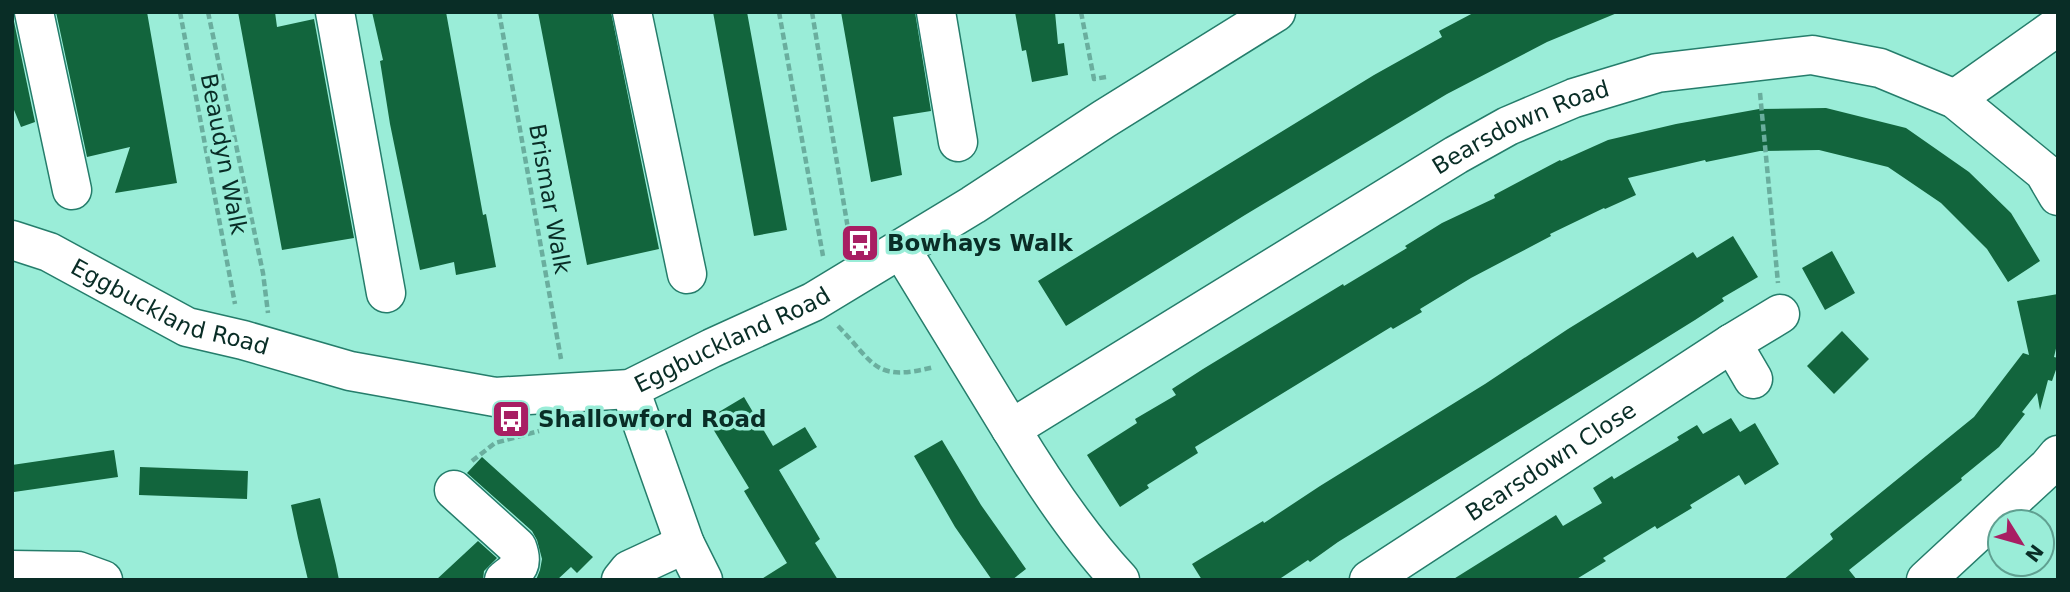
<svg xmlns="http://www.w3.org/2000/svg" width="2070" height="592" viewBox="0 0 2070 592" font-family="'DejaVu Sans',sans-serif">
  <rect width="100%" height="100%" fill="#9aedd8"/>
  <!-- building -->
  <path fill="#12653d" d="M12 12 35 122 21 127 12 105Z
    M56 12H147L177 183 115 193 130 147 87 157Z
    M238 12H275L277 27 314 19 354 238 282 250Z
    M372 12H446L483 215 486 214 496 267 456 275 454 262 420 270 390 124 380 61 383 60Z
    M538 12H611L659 249 587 265Z
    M713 12H747L787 230 754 236Z
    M841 12H915L931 111 893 117 902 175 871 182Z
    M1015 12H1055L1058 44 1064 43 1068 75 1032 82 1026 50 1022 51Z
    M1475 12 1617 13 1547 42 1447 94 1245 215 1066 326 1038 281 1374 75 1442 37 1439 31Z
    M1826 108 1906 128 1969 172 2011 213 2040 261 2008 282 1987 249 1941 203 1888 167 1819 150 1760 151 1706 162 1705 160 1628 178 1636 195 1605 209 1604 208 1550 234 1551 236 1471 278 1420 309 1422 312 1393 329 1391 327 1195 447 1198 453 1147 485 1149 488 1120 507 1087 455 1137 423 1135 419 1176 395 1172 389 1203 369 1343 284 1344 286 1407 248 1405 246 1442 223 1495 198 1494 195 1560 160 1561 161 1608 140 1676 124 1759 109Z
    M1733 236 1758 277 1722 298 1724 301 1695 320 1338 542 1310 562 1308 560 1278 580H1202L1192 564 1263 521 1264 523 1320 486 1485 384 1568 329 1693 252 1697 258Z
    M1832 251 1855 293 1825 310 1802 268Z
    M2058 294V340L2054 357 2058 358V364L2052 381 2048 380 2040 410 2037 393 2022 412 2025 414 1999 447 1961 478 1962 480 1849 570 1857 580H1783L1833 539 1830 534 1974 417 2023 353 2029 355 2017 301Z
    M1842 331 1869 359 1834 394 1807 366Z
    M744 397 773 446 805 427 817 447 779 470 820 539 815 543 838 580H760L787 563 744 491 749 488 707 419Z
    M1731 418 1740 432 1755 423 1779 464 1745 485 1739 475 1690 505 1692 508 1657 529 1655 526 1603 558 1606 561 1575 580H1452L1556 515 1563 526 1602 503 1593 488 1612 476 1614 479 1679 440 1677 437 1697 425 1703 434Z
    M942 440 981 505 1026 569 1012 580H992L955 527 914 456Z
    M114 450 118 477 14 492 12 465Z
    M482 457 593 557 577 573 571 567 557 580H536L540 570 542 559 537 540 532 531 467 473Z
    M140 467 248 471 247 499 139 495Z
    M320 498 336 565 339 580H308L298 538 291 505Z
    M478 541 497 558 484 571 483 580H436Z"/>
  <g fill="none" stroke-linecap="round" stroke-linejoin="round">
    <!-- minor casing -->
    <g stroke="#257d6b" stroke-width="41">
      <g id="minor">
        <path d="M34 12 72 190"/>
        <path d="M335 12 386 293"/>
        <path d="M632 12 687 274"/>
        <path d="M936 12 958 142"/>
        <path d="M1955 99 2058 26"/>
        <path id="s1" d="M12 240 49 252 187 327 243 340 350 371 495 397 630 389 712 348 813 302 973 205 1104 119 1276 12"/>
        <path d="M901 249 1011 429"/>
        <path d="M1732 343 1753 379"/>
        <path d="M630 389 685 544 703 580"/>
        <path d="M454 490 517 547C524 565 518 569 504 580"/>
        <path d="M12 570 78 571 103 580"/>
        <path d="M621 580 629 570 685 544"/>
        <path id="s2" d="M1120 580C1078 535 1043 482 1011 429L1456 155 1508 126 1574 98 1657 73 1812 55 1880 68 1955 99 2044 172 2058 196"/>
        <path id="s3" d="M1369 580 1732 343 1780 314"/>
        <path d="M1926 580 2048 467 2058 455"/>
      </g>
    </g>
    <!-- path -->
    <path stroke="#6aae9e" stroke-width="4.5" stroke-dasharray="7 3.5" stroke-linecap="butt" d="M180 12 235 304
      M208 12 263 273 268 313
      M499 12 561 359
      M779 12 823 256
      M812 12 850 241
      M1081 12 1094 79 1106 77
      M1760 93 1778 283
      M838 326C876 365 874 382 934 367
      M472 461 495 443 539 431"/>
    <!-- minor -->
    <use href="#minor" stroke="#fff" stroke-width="38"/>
  </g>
  <!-- icons -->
  <defs>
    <g id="bus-square" transform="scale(2.0125)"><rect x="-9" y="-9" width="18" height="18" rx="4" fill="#a81e63" stroke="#9aedd8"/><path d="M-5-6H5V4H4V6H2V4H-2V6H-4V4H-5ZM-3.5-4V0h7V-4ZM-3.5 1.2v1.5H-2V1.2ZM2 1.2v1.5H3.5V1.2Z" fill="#fff"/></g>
  </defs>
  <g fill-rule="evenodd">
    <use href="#bus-square" x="860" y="243"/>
    <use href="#bus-square" x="511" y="419"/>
  </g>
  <g text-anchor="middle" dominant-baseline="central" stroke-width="7" stroke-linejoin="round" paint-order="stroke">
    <!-- street labels -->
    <g font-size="23" fill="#092d26" stroke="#9aedd8">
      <text stroke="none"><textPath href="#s2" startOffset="780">Bearsdown Road</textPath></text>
      <text transform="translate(224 154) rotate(79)">Beaudyn Walk</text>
      <text transform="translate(550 199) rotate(80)">Brismar Walk</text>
      <text stroke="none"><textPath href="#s1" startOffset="173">Eggbuckland Road</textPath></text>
      <text stroke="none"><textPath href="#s1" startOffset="761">Eggbuckland Road</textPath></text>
      <text stroke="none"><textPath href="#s3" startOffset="217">Bearsdown Close</textPath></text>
    </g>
    <!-- poi labels -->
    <g font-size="23" font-weight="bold" fill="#092d26" stroke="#9aedd8" text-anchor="start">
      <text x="887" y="243">Bowhays Walk</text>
      <text x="538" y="419">Shallowford Road</text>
    </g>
  </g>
  <!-- border -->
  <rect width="2070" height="592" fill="none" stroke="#092d26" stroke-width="28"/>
  <!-- north arrow -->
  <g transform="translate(2021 543) rotate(127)"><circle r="33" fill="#9aedd8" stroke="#60a091" stroke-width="2"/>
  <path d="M0-5L12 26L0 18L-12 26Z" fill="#a81e63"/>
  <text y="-10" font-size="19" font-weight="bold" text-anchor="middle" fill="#092d26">N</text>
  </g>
</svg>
